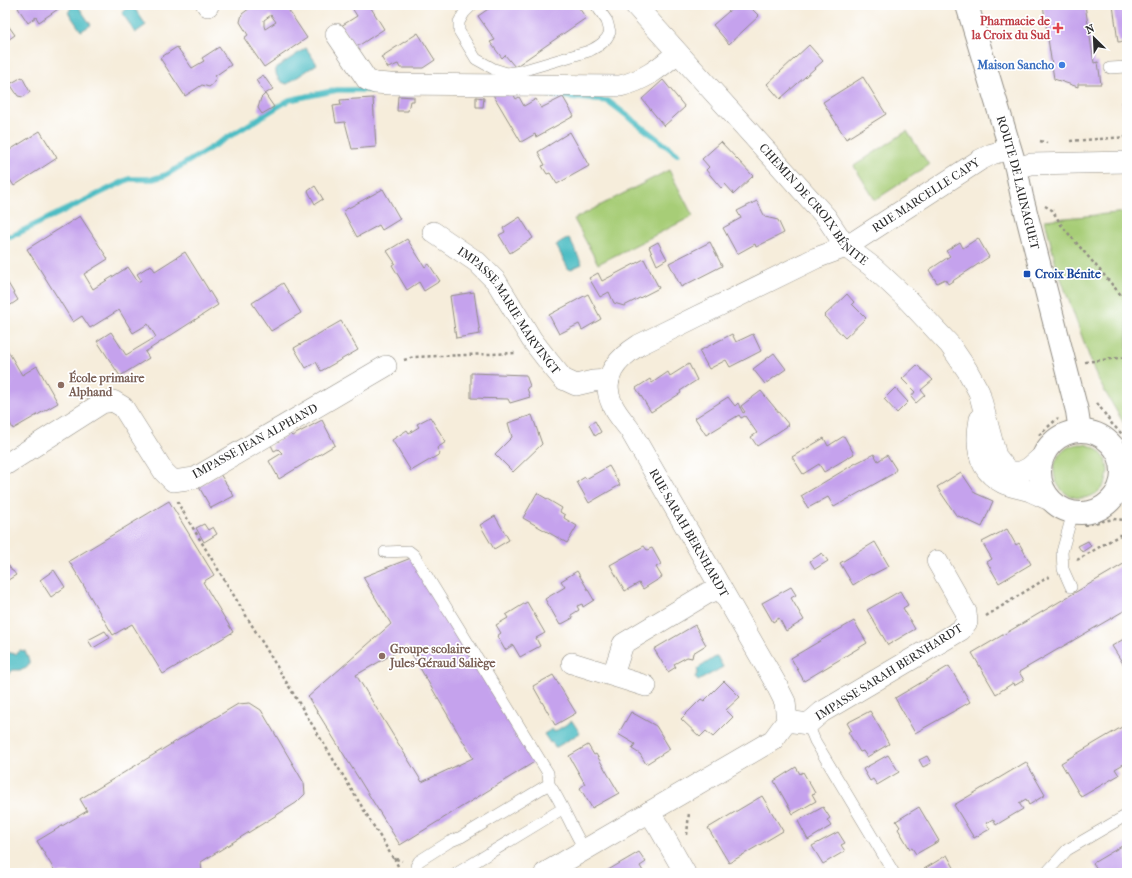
<svg xmlns="http://www.w3.org/2000/svg" width="1132" height="878" viewBox="0 0 1132 878" font-family="'IM FELL French Canon',serif">
  <rect width="100%" height="100%" fill="#fff"/>
  <filter id="ink" filterUnits="userSpaceOnUse"><feTurbulence type="fractalNoise" baseFrequency=".025" numOctaves="2"/><feDisplacementMap in="SourceGraphic" scale="8" xChannelSelector="R" yChannelSelector="G"/><feConvolveMatrix kernelMatrix="1 2 1 2 8 2 1 2 1" color-interpolation-filters="sRGB"/></filter>
  <filter id="wash" filterUnits="userSpaceOnUse"><feTurbulence type="fractalNoise" baseFrequency=".012" numOctaves="4" result="noise"/><feDisplacementMap in="SourceGraphic" scale="16" xChannelSelector="R" yChannelSelector="G"/><feGaussianBlur stdDeviation="0.9" result="paint"/><feColorMatrix in="noise" values="0 0 0 0 0 0 0 0 0 0 0 0 0 0 0 0 0 1.4 0 .05"/><feComposite in="paint" operator="in"/></filter>
  <g filter="url(#wash)">
    <rect width="100%" height="100%" fill="#f6eddb"/>
    <!-- green -->
    <path fill="#a7cd77" stroke="#697c51" d="M907 131 929 165 875 200 854 166Z
      M669 170 693 216 598 264 574 219Z
      M1127 212V429L1097 378 1056 265 1045 220Z
      M1054 471a27 27 0 1 1 54 0a27 27 0 1 1-54 0Z"/>
    <!-- water -->
    <path fill="#4ebdc4" stroke="#3c7478" d="M75 5 78 6 91 25 81 31 68 12 70 10 71 6Z
      M127 5H138L139 6 135 9 146 25 135 33 122 12 128 7Z
      M306 48 317 64 287 84C279 82 275 76 276 68Z
      M569 238 582 264 569 270 556 245Z
      M20 650 25 651C26 655 29 658 29 661 30 671 19 670 13 670L5 677V652L16 654Z
      M717 656 723 667 698 681 695 677 698 672 697 669Z
      M572 721 580 733 555 748 552 742 550 743 544 734 552 729 554 732Z"/>
    <g fill="none" stroke-linecap="round" stroke-linejoin="round">
      <!-- stream -->
      <path stroke="#4ebdc4" stroke-width="5.5" d="M550 95 608 101 677 154
        M5 236H12L129 179H153L166 175 289 100 337 90H371"/>
    </g>
    <g id="blocks">
      <!-- building -->
      <path fill="#c5a2ed" fill-rule="evenodd" d="M23 5H64L39 22 36 17 28 23 18 8Z
        M254 5H281L282 7 285 5 307 38 264 67 244 38 248 35 240 22 242 14ZM271 15 276 22 265 29 264 26V20Z
        M357 5H372L373 7 371 8 384 29 355 48 341 26 357 16 352 8Z
        M494 5H577L586 18 515 67 505 55 502 58 490 42 495 40 478 16Z
        M736 5H748L759 16 729 44 713 25Z
        M1043 5H1085L1094 63 1098 62 1101 84H1078V87L1054 79Z
        M1113 5H1127V41L1118 42Z
        M5 21 15 35 5 42Z
        M418 33 435 60 423 68H400L398 64 388 68 381 57Z
        M809 45 823 61 780 99 767 84Z
        M177 47 192 68 204 61 202 58 219 47 231 65 215 76 216 78 213 84 209 87 202 85 185 96 160 58Z
        M263 75 273 89 265 94 256 80Z
        M22 77 30 92 23 97 18 96 10 84Z
        M863 77 886 114 846 139 823 102Z
        M663 80 685 107 664 126 642 99Z
        M1127 83V121H1124L1122 102H1126L1124 84Z
        M512 92 516 99 519 97 524 106 536 99 541 108 563 97 574 116 536 137 535 134 521 142 492 93Z
        M265 94 274 107 262 114 258 108 261 98Z
        M398 96 414 97V101H410L408 111H397Z
        M476 97 484 98 483 107H476Z
        M373 98 376 147 352 149 345 122 336 123 333 106 341 105 340 100Z
        M40 131 57 158 14 186 5 172V153Z
        M570 132 589 166 557 184 550 173 547 174 542 166 545 165 538 152Z
        M721 142 753 176 734 194 725 184 721 188 706 170 709 167 702 159Z
        M315 186 323 199 315 204 308 191Z
        M383 189 400 219 382 230 379 225 357 237 343 211Z
        M757 201 765 217 778 220 784 233 756 247 755 244 737 254 723 228 741 218 737 211Z
        M80 216 108 259 84 274 93 289 128 267 138 282 141 280 137 274 151 265 155 271 185 252 218 305 145 352 149 358 120 376 97 341 111 332 126 355 156 337 148 324 133 333 119 310 90 328 82 316 73 322 27 249Z
        M520 217 533 238 510 253 499 235 505 232 503 228Z
        M978 238 989 257 948 284 945 279 937 283 929 270 950 256 946 251 960 242 963 248Z
        M407 239 425 267 429 264 440 281 424 291 419 282 407 290 392 265 395 263 387 251Z
        M658 242 667 259 657 265 649 247Z
        M710 242 722 266 681 287 669 263Z
        M644 259 659 288 624 306 614 303 609 292 600 297 589 278 598 273 602 281Z
        M5 278 18 300 5 309Z
        M283 283 301 313 271 331 252 303Z
        M474 292 480 334 456 338 450 296Z
        M588 294 601 319 582 330 579 324 559 334 549 315Z
        M847 294 854 302 852 304 866 318 845 338 824 316Z
        M341 321 358 350 321 371 316 362 306 368 294 348Z
        M732 334 736 342 753 334 761 351 730 367 726 360 709 369 699 351Z
        M5 346 22 375 37 366 58 403 13 429 10 423 5 426Z
        M774 353 786 369 765 384 753 369Z
        M689 364 697 380 680 391 681 393 651 412 636 388 650 379 652 383 668 372 670 376Z
        M917 365 933 380 921 390 925 395 916 403 911 397 915 392 902 379Z
        M471 373 526 375 530 386 527 388 530 397 510 403 508 399 471 398Z
        M895 388 908 402 897 413 884 399Z
        M761 391 789 425 757 446 751 437 757 433 745 416 741 418 739 415 706 435 695 418 728 397 735 406 738 403 743 413 745 412 741 406Z
        M532 415 542 444 513 472 495 454 512 437 508 423Z
        M430 417 446 442 437 448 440 454 411 471 392 440 407 430 409 433 419 427 417 424Z
        M322 420 335 445 279 479 269 461 282 453 278 449 274 451 271 445 290 434 292 436Z
        M595 421 601 432 595 436 589 425Z
        M844 436 854 454 824 472 819 464 803 474 792 457 824 438 828 446Z
        M874 454 878 461 887 455 896 469 894 473 834 507 828 497 808 508 801 496 856 463Z
        M609 466 620 485 589 503 577 482 585 477 586 479Z
        M961 472 975 493 993 501 982 527 956 515 937 487Z
        M220 474 234 496 211 508 199 487Z
        M537 493 562 508 560 512 565 515 564 518 577 526 567 543 523 518Z
        M169 501 214 575 203 582 233 632 163 674 132 624 113 635 69 561Z
        M495 516 509 540 494 549 480 525Z
        M204 524 208 530 213 527 217 534 204 542 196 528Z
        M1007 529 1016 545 1019 543 1031 564 999 583 987 562 992 559 982 542Z
        M1088 541 1091 546 1082 552 1078 546Z
        M875 542 889 566 872 575 871 574 853 585 840 563Z
        M644 546 647 550 652 548 661 564 656 567 662 577 643 589 639 583 625 591 610 565Z
        M822 553 828 561 815 569 810 561Z
        M411 558 536 761 400 845 308 697 391 624 363 577ZM407 646 473 758 422 782 356 675Z
        M5 560 12 571H13L16 575 5 582Z
        M1127 562V609L1019 672 1024 680 1014 686 1013 683 996 694 972 653Z
        M54 570 65 587 51 597 40 580Z
        M577 571 594 600 583 607 582 604 577 606 579 610 571 615 573 618 560 625 545 599 565 587 561 581Z
        M791 587 796 595 791 598 804 620 786 631 779 618 773 622 762 603Z
        M900 591 908 605 903 608 915 629 888 645 867 610Z
        M527 602 545 633 536 638 540 646 520 657 513 645 505 650 497 636 501 633 496 625 508 618 506 615Z
        M854 621 867 643 804 681 791 658Z
        M695 625 706 645 693 653 692 658 687 657 674 664 676 667 668 672 654 649Z
        M105 631 110 638 93 648 88 640Z
        M1127 637V670L1112 646Z
        M949 666 970 702 915 733 895 698Z
        M553 675 576 713 555 725 533 686Z
        M724 681 740 697 726 710 733 717 713 737 706 731 700 737 681 719 701 699 704 701Z
        M250 703 261 710 304 783 305 794 296 803 201 862 202 873H156L154 871 151 873H56L37 841 87 811 80 799 238 704Z
        M870 711 889 744 867 757 863 751 860 752 848 732 851 730 847 723Z
        M631 712 656 726 670 749 646 764 640 754 632 749 635 744 618 734Z
        M1127 724V762L1115 769 1119 775 1081 797 1061 763Z
        M588 745 594 755 596 754 619 793 592 808 580 788 585 784 569 756Z
        M888 755 899 772 877 785 873 779 870 781 863 769Z
        M927 756 931 763 923 767 919 760Z
        M1026 762 1045 795 1029 805 1026 799 1019 803 1023 809 996 825 993 819 986 823 990 829 974 838 954 805Z
        M796 767 800 774 803 772 815 793 812 794 816 801 793 814 774 781Z
        M762 796 783 831 729 863 708 828Z
        M823 807 830 818 827 820 831 826 808 840 798 821Z
        M919 807 939 841 916 854 912 848 910 849 898 829 900 827 896 821Z
        M838 832 845 843 841 845 845 851 823 864 812 846Z
        M1127 843V870L1121 873H1100L1093 863Z
        M639 852 646 862 640 866 644 873H603Z
        M947 855 957 873H927L924 869Z"/>
    </g>
  </g>
  <g filter="url(#ink)">
    <use href="#blocks" fill-opacity="0" stroke="#908c83" stroke-width="1"/>
    <g fill="none" stroke-linecap="round" stroke-linejoin="round">
      <!-- service casing -->
      <g stroke="#908c83" stroke-width="12">
        <path id="service" d="M472 5 464 13 459 22V31L476 59 494 69 507 73 521 71 589 51C599 46 606 42 610 32L607 21 596 5
          M1110 68 1127 67
          M385 552 409 551 414 555 548 773 549 784
          M1071 587 1063 569 1062 552 1073 512
          M808 724 815 741 894 873
          M416 873V866L419 861 449 842 461 837 549 784C563 804 571 828 585 850
          M457 873 562 809
          M1048 873V871L1067 850 1127 815"/>
      </g>
      <!-- minor casing -->
      <g stroke="#908c83" stroke-width="22">
        <g id="minor">
          <path d="M207 5 208 6"/>
          <path id="s1" d="M635 5 826 217 846 247 874 268 905 297 950 345 967 370 979 392 996 456 1007 470 1013 472H1021L1029 468 1044 455"/>
          <path d="M336 34 367 80 375 83 390 84 620 86C643 81 660 68 677 53"/>
          <path d="M1016 168 1031 164 1127 162"/>
          <path id="s2" d="M433 232 477 262 496 281 532 340 549 362 563 379 576 385 593 381 609 380"/>
          <path d="M980 419C975 445 978 470 1003 483 1011 487 1021 488 1030 491 1037 494 1045 498 1052 501"/>
          <path d="M5 465 102 403 113 401 123 407 164 472 173 481 195 478 386 366"/>
          <path d="M572 663 646 686"/>
          <path d="M613 675 623 644 706 594 721 588"/>
          <path d="M787 721 808 724 822 712 961 630 967 622 966 612 937 561"/>
          <path d="M649 812 660 829 685 873"/>
          <path id="s3" d="M545 873 773 740 787 721 785 702 775 682 630 430C624 422 616 413 612 404 600 377 617 359 639 345L816 258 846 247 980 160 992 154 1010 149"/>
        </g>
      </g>
      <!-- secondary casing -->
      <g stroke="#908c83" stroke-width="24">
        <g id="secondary">
          <path id="s4" d="M967 5 1016 168 1022 197 1077 411 1080 431"/>
          <circle cx="1081" cy="472" r="41"/>
        </g>
      </g>
      <!-- path -->
      <path stroke="#908c83" stroke-width="2.5" stroke-dasharray="3 3" stroke-linecap="butt" d="M1040 141 1047 143
        M1070 141 1127 137
        M1045 206 1052 210 1062 226 1127 302
        M404 360 414 357 516 353
        M1085 362 1127 357
        M1097 403 1112 424 1127 439
        M1039 435 1058 418
        M178 501 179 505 393 858 402 861
        M1084 525 1114 519 1127 520
        M1077 560 1127 531
        M986 616 1050 576
        M687 835 689 812
        M394 858 400 870"/>
      <!-- service -->
      <use href="#service" stroke="#fff" stroke-width="11"/>
      <!-- minor -->
      <use href="#minor" stroke="#fff" stroke-width="21"/>
      <!-- secondary -->
      <use href="#secondary" stroke="#fff" stroke-width="22"/>
    </g>
  </g>
  <!-- markers -->
  <path fill="#e0444e" stroke="#fff" stroke-width="1.5" d="M1056 22h4v4h4v4h-4v4h-4v-4h-4v-4h4z"/>
  <circle fill="#3f7fe0" stroke="#fff" stroke-width="1.5" cx="1062" cy="65" r="4"/>
  <rect fill="#1a4fb4" stroke="#fff" stroke-width="1.5" x="1023" y="270" width="8" height="8" rx="2"/>
  <g fill="#8d6e63" stroke="#fff" stroke-width="1.5">
    <circle cx="61" cy="385" r="4"/>
    <circle cx="382" cy="656" r="4"/>
  </g>
  <g text-anchor="middle" dominant-baseline="central" stroke-width="3.5" stroke-linejoin="round" paint-order="stroke">
    <!-- health labels -->
    <g font-size="12" font-weight="bold" fill="#be3a42" stroke="#fff" text-anchor="end">
      <text x="1050" y="21">Pharmacie de<tspan x="1050" dy="14">la Croix du Sud</tspan></text>
    </g>
    <!-- shop labels -->
    <g font-size="12" font-weight="bold" fill="#366cbe" stroke="#fff" text-anchor="end">
      <text x="1054" y="65">Maison Sancho</text>
    </g>
    <!-- street labels -->
    <g font-size="12" fill="#2b2b2b" stroke="#fff">
      <text stroke="none"><textPath href="#s4" startOffset="185">ROUTE DE LAUNAGUET</textPath></text>
      <text stroke="none"><textPath href="#s3" startOffset="1048">RUE MARCELLE CAPY</textPath></text>
      <text stroke="none"><textPath href="#s1" startOffset="268">CHEMIN DE CROIX BÉNITE</textPath></text>
      <text stroke="none"><textPath href="#s2" startOffset="111">IMPASSE MARIE MARVINGT</textPath></text>
      <text transform="translate(255 441) rotate(-29)">IMPASSE JEAN ALPHAND</text>
      <text transform="translate(689 533) rotate(60)">RUE SARAH BERNHARDT</text>
      <text transform="translate(889 672) rotate(-32)">IMPASSE SARAH BERNHARDT</text>
    </g>
    <!-- transit labels -->
    <g font-size="12" font-weight="bold" fill="#164399" stroke="#fff" text-anchor="start">
      <text x="1035" y="274">Croix Bénite</text>
    </g>
    <!-- education labels -->
    <g font-size="12" font-weight="bold" fill="#785e54" stroke="#fff" text-anchor="start">
      <text x="69" y="378">École primaire<tspan x="69" dy="14">Alphand</tspan></text>
      <text x="390" y="649">Groupe scolaire<tspan x="390" dy="14">Jules-Géraud Saliège</tspan></text>
    </g>
  </g>
  <!-- margin -->
  <rect width="1132" height="878" fill="none" stroke="#fff" stroke-width="20"/>
  <!-- north arrow -->
  <g transform="translate(1094 38) rotate(336)" stroke="#ffffff" stroke-width="3" paint-order="stroke">
  <path d="M0-3L7 15L0 10L-7 15Z" fill="#2b2b2b"/>
  <text y="-6" font-size="11" font-weight="bold" text-anchor="middle" fill="#2b2b2b">N</text>
  </g>
</svg>
